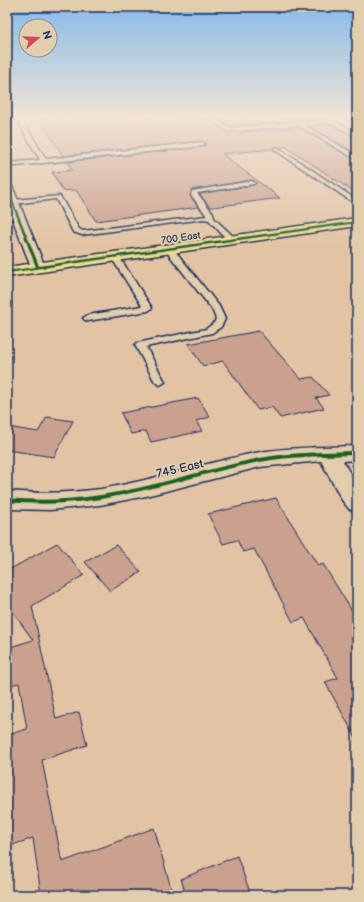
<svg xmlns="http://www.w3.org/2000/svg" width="364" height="902" viewBox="0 0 364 902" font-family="'Balsamiq Sans',sans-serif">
  <rect width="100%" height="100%" fill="#e2c4a5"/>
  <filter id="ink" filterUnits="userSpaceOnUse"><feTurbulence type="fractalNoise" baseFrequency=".025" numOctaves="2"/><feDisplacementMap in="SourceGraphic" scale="8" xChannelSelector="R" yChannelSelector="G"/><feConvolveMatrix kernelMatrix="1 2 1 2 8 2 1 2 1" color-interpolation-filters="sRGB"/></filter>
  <g filter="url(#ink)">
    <!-- building -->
    <path fill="#caa08e" stroke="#1b2f5e" d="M39 118H208L228 133 298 127 357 161V194L286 147 281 148 276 146 273 149 222 154 280 198 213 207 209 206 200 194 254 185 256 183 252 180 192 190 190 196 199 207 96 221 76 190 63 191 52 172 72 170 67 162 202 147 206 144 202 141 63 156Z
      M217 118H320L322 119 229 126Z
      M331 125 357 138V154L309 126Z
      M259 331 301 379 313 377 329 395 316 398 324 408 280 418 272 407 258 410 223 361 203 366 188 344Z
      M198 398 210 417 196 421 202 431 151 442 146 431 131 434 121 413Z
      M47 417 73 421 54 457 7 450V427L38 432Z
      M276 498 318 566 323 564 357 619V740L325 682 338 678 304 618 293 622 254 549 243 552 237 540 223 544 208 514Z
      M57 543 84 575 32 606 56 719 79 712 87 745 42 760 62 862 154 828 173 895H41L33 838 7 847V735L27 729 19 683 7 686V648L33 640 7 604V571Z
      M116 545 141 572 110 591 85 562Z
      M237 856 251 895H186L181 879Z"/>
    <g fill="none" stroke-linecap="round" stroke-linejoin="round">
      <!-- service casing -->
      <g stroke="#1b2f5e" stroke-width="3">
        <path id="service" d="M16 118H21L46 159 202 142 205 144 202 146 7 167V163L40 160Z
          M209 118H214L229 128 326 120 324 118H330L357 133V137L331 123 304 125 357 156V160L298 125 228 132Z
          M277 147 357 200V205L275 150 274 149Z
          M252 181 255 183 254 184 197 193 213 213 214 218 235 238V242H229L209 220 204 219 82 235 73 232 56 199 13 204 10 202 13 200 60 196 79 229 83 231 207 216 191 195 192 191Z
          M18 215 20 216V218L7 220V216Z
          M166 247H172L219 306 225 319 221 327 212 333 146 347 165 382 160 385 155 382 135 345 137 343 206 329 214 323 216 319 212 309 166 251Z
          M112 255H118L152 308 148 311 88 321 85 320 83 318 88 315 142 306 111 257Z"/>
      </g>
      <!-- minor casing -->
      <g stroke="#1b2f5e" stroke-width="3">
        <path id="minor" d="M7 184 11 186 13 188 45 267 43 270 38 271 33 270 31 267 7 204Z
          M357 446V460L343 461 357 486V512L349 509 342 500 321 461 260 467 146 496 100 505 50 510 7 509V491C39 494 69 493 101 489 155 480 207 462 260 452 292 447 325 447 357 446Z"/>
      </g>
      <!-- primary casing -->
      <g stroke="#1b2f5e" stroke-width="3">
        <path id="primary" d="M357 218V226L7 277V267Z"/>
      </g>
      <!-- service -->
      <use href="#service" fill="#e2cdac" fill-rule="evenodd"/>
      <!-- minor -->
      <use href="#minor" fill="#e2cdac" fill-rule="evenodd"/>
      <!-- primary -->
      <use href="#primary" fill="#f6e281" fill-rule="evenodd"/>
      <!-- cycleway casing -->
      <g stroke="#e2cdac" stroke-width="3">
        <path id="cycleway" d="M7 187 8 188 39 266 357 221V223L7 273V271L36 267 7 191Z
          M357 451V455C325 456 292 456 260 462 207 472 155 490 101 499 69 504 39 505 7 502V498C39 501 69 500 101 495 155 487 207 468 260 458 292 452 325 452 357 451Z"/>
      </g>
      <!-- cycleway -->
      <use href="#cycleway" fill="#1b5e20" fill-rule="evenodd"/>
    </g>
  </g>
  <!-- sky -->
  <linearGradient id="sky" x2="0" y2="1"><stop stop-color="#84baea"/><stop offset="0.48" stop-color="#f2e4d6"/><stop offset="1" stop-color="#f2e4d6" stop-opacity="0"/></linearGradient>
  <rect width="364" height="244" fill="url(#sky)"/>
  <g text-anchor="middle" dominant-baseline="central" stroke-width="4" stroke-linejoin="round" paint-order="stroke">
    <!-- far-street labels -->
    <g font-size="10" fill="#1b2f5e" stroke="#e2cdac">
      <text transform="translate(181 238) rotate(-8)">700 East</text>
    </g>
    <!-- street labels -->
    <g font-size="12" fill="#1b2f5e" stroke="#e2cdac">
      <text transform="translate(180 469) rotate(-13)">745 East</text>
    </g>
  </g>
  <!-- margin -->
  <rect width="364" height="902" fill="none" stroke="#e2cdac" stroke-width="24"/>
  <rect x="12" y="12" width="340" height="878" fill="none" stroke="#1b2f5e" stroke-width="1.5" filter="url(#ink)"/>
  <!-- north arrow -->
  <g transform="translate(38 38) rotate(71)"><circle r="19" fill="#e2cdac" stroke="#928e8d"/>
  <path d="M0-3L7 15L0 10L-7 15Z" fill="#d1495b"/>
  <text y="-6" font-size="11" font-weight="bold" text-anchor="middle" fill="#1b2f5e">N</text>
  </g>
</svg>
